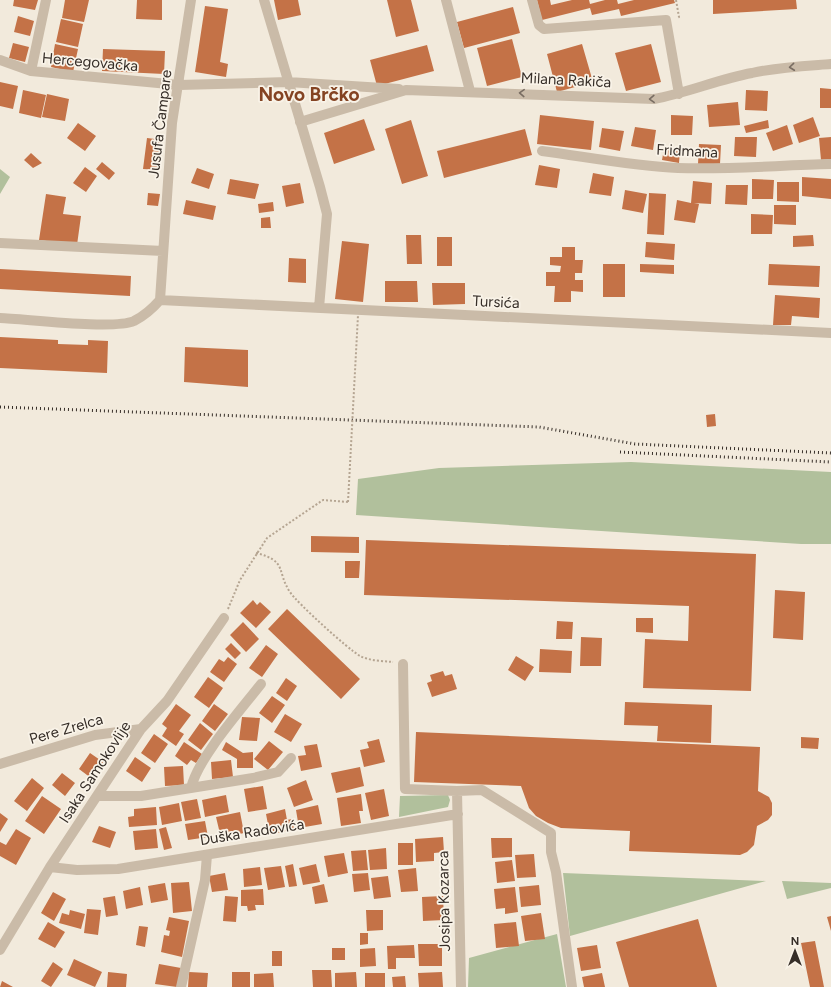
<svg xmlns="http://www.w3.org/2000/svg" width="831" height="987" viewBox="0 0 831 987" font-family="Figtree,sans-serif">
  <rect width="100%" height="100%" fill="#f2eadc"/>
  <!-- green -->
  <path fill="#b1c09c" d="M0 169 10 177 0 194Z
    M631 462 831 472V544H801L356 515 358 479 439 468Z
    M448 795 450 800 448 807 399 817 400 796Z
    M563 873 766 881 570 936Z
    M782 881 831 883V888L787 899Z
    M557 934 566 987H468L469 958Z"/>
  <!-- building -->
  <path fill="#c47247" d="M14 0H38L35 10 13 6Z
    M65 0H89L84 22 62 18Z
    M137 0H162V20L136 19Z
    M274 0H298L301 15 278 20Z
    M387 0H411L419 31 396 37Z
    M537 0H550L551 5 572 0H589L590 4 605 0H617L618 4 634 0H674L675 3 621 16 619 9 592 15 590 8 542 20Z
    M713 0H796L797 9 713 14Z
    M205 6 228 9 220 62 228 64 226 77 195 72Z
    M513 7 520 33 464 48 457 22Z
    M18 16 34 21 30 36 14 32Z
    M61 19 83 24 78 47 56 42Z
    M512 39 522 77 487 86 477 48Z
    M13 43 29 47 25 62 9 58Z
    M55 44 78 49 73 72 51 67Z
    M582 44 593 82 557 92 547 54Z
    M651 44 661 82 626 91 615 53Z
    M427 45 434 71 377 86 370 60Z
    M103 49 165 51 164 74 102 71Z
    M0 82 18 86 13 109 0 106Z
    M820 88 831 89V108H820Z
    M23 90 46 95 41 118 19 113Z
    M746 90 768 91 767 111 745 110Z
    M47 94 69 99 65 121 42 117Z
    M738 102 740 125 709 127 707 105Z
    M540 115 594 121 591 150 537 144Z
    M671 115 693 116 692 135H671Z
    M813 117 820 136 799 143 793 125Z
    M364 119 375 150 334 164 324 133Z
    M411 120 428 176 402 184 385 129Z
    M768 120 769 128 746 133 744 126Z
    M78 123 96 136 85 151 67 138Z
    M787 125 793 144 773 151 766 133Z
    M635 127 656 130 653 150 631 146Z
    M602 128 624 131 620 151 599 147Z
    M525 129 532 155 444 178 437 151Z
    M735 137H757L756 157 734 156Z
    M831 137V159L821 160 819 138Z
    M147 138 163 140 160 170 143 169Z
    M699 144 721 145 720 164H698Z
    M664 149 680 151 679 163 662 160Z
    M31 153 42 163 33 168 24 160Z
    M102 162 115 173 109 180 96 169Z
    M539 165 560 169 557 188 535 185Z
    M85 167 97 176 86 192 73 183Z
    M197 168 214 174 209 189 191 183Z
    M593 173 614 177 611 196 589 193Z
    M802 177 831 179V199L802 196Z
    M230 179 259 184 255 199 227 194Z
    M752 179 774 180 773 199H752Z
    M693 181 712 183 711 204 694 203 699 204 695 223 674 220 677 200 691 203Z
    M777 182H799V202L777 201Z
    M300 183 304 203 286 207 282 186Z
    M726 185H748L747 205 725 204Z
    M625 190 647 194 643 213 622 209Z
    M148 193 160 194 158 206 147 205Z
    M649 193 666 194 664 235 647 234Z
    M46 194 66 197 63 214 81 216 77 245 39 240Z
    M186 200 216 206 213 220 183 214Z
    M273 202 274 211 259 213 258 204Z
    M774 205H796V225L774 224Z
    M751 214 773 215 772 234H751Z
    M270 217 271 228H261V218Z
    M406 235H421L422 264H407Z
    M813 235 814 246 793 247V236Z
    M437 237H452V266H437Z
    M342 241 369 244 363 302 335 299Z
    M646 242 675 244 674 260 645 257Z
    M562 247H575V260H583L582 273H575V280H583V292L571 291V302H554L555 286H546V272H560L561 266 550 265V257H562Z
    M289 258 306 259V283L288 282Z
    M603 264H625V297H603Z
    M640 264 674 265V274L640 272Z
    M769 264 820 266 819 287 768 285Z
    M0 269 131 276 130 296 0 289Z
    M385 281H417L418 302H385Z
    M432 283H465V304L433 305Z
    M775 295 820 298 819 318 792 316 791 325H773Z
    M0 337 58 340V344L88 345V340L108 341 107 373 0 368Z
    M185 347 248 350V387L184 382Z
    M715 414 716 426 707 427 706 415Z
    M311 536 359 537V553L311 552Z
    M366 540 756 554 751 691 643 688 645 639 688 641 689 606 364 595Z
    M345 561H360L359 578H345Z
    M775 590 805 592 803 640 773 638Z
    M253 600 257 605 260 602 271 612 256 628 240 613Z
    M287 609 360 679 341 699 268 629Z
    M636 618H653V633L636 632Z
    M557 621 573 622 572 639H556Z
    M243 622 259 639 246 652 230 635Z
    M581 637 602 638 601 666H580Z
    M231 643 241 653 235 659 225 649Z
    M266 645 278 654 262 677 249 668Z
    M540 649 572 651 571 673 539 672Z
    M516 656 534 667 525 681 508 670Z
    M228 657 237 664 224 682 210 672 219 659 224 662Z
    M443 671 445 676 452 674 457 689 432 697 427 683 432 681 430 675Z
    M208 677 223 688 209 708 194 697Z
    M286 678 297 686 287 701 276 693Z
    M272 696 285 705 272 723 259 713Z
    M625 702 712 705 711 743 657 741 658 726 624 725Z
    M176 704 191 715 179 731 184 734 176 746 162 736 167 728 162 724Z
    M214 704 228 714 215 731 202 721Z
    M285 714 302 724 291 742 274 732Z
    M242 717 260 718 257 741 239 740Z
    M200 723 213 734 201 750 188 740Z
    M416 732 760 747 758 791 769 797 772 803V815L768 820 757 826 754 845 747 852 740 855 629 851 630 831 561 828 548 823 536 816 529 808 521 786 414 782Z
    M154 734 168 744 155 763 141 753Z
    M801 737 819 738 818 749 801 748Z
    M379 739 385 762 364 767 360 750 369 748 367 742Z
    M269 741 283 752 268 770 254 759Z
    M184 742 202 754 196 763 191 760 187 765 175 756Z
    M226 742 243 753 253 752V768H237V759L222 750Z
    M317 744 322 767 301 771 298 756 306 755 304 746Z
    M90 753 103 762 91 778 79 769Z
    M135 757 151 768 142 782 126 771Z
    M231 760 233 777 212 779 211 762Z
    M183 766 184 785 165 786 164 767Z
    M360 767 364 786 336 793 331 773Z
    M62 773 75 783 65 796 52 785Z
    M32 778 44 788 27 811 14 801Z
    M306 780 313 800 294 807 287 788Z
    M263 786 267 809 248 812 244 789Z
    M384 789 389 816 371 820 365 793Z
    M361 794 363 811H359L361 823 341 826 337 798Z
    M226 795 229 812 205 817 202 800Z
    M42 796 61 809 44 834 25 821Z
    M197 799 201 818 185 821 181 802Z
    M179 803 182 821 162 825 159 807Z
    M318 805 322 824 299 828 296 810Z
    M156 807 157 825 129 827 128 817 134 816V809Z
    M285 809 287 820 292 819 294 829 270 835 266 814Z
    M240 812 244 833 221 838 216 817Z
    M0 813 8 819 0 832Z
    M205 821 208 837 188 840 185 824Z
    M99 826 116 832 110 848 92 842Z
    M166 827 172 848 164 850 159 829Z
    M16 829 31 838 16 865 0 856V842L6 845Z
    M156 829 158 848 135 850 133 831Z
    M443 837 444 852 434 853V861L416 862 415 839Z
    M491 838H512V857L492 858Z
    M398 843H413V865H398Z
    M386 848 387 869 370 870 368 850Z
    M366 850 368 870 353 871 351 851Z
    M344 853 348 873 328 877 324 856Z
    M534 854 536 877 517 878 515 855Z
    M512 860 515 881 497 883 495 862Z
    M293 864 297 886 289 887 285 866Z
    M316 864 320 882 303 885 299 868Z
    M281 866 285 887 268 890 264 868Z
    M260 867 262 885 244 887 243 869Z
    M416 868 418 891 401 892 398 870Z
    M225 873 228 890 212 892 209 876Z
    M368 873 370 890 354 892 352 874Z
    M388 876 391 897 374 899 371 878Z
    M189 882 192 911 173 913 171 883Z
    M165 883 168 900 151 903 148 886Z
    M324 884 328 902 315 904 312 887Z
    M539 885 541 905 521 907 519 887Z
    M140 887 143 905 126 909 123 891Z
    M515 887 518 912 505 914V908L496 909 494 889Z
    M263 889 264 905H255L256 910 248 911 247 906H241V890Z
    M53 892 66 899 54 921 41 913Z
    M115 896 118 915 106 917 103 898Z
    M225 896 238 897 236 922 223 921Z
    M443 896 444 920 423 921 422 897Z
    M87 909 101 910 98 935 84 933Z
    M70 910 85 914 81 929 59 923 62 913 69 915Z
    M366 910H383V930L367 931Z
    M541 913 545 939 525 941 521 916Z
    M831 916V931L827 917Z
    M169 917 189 921 182 957 161 952 164 935 169 936 170 931 166 930Z
    M698 919 717 987H629L616 942Z
    M48 922 65 932 55 948 38 939Z
    M516 922 519 946 496 948 494 924Z
    M139 926 148 927 145 947 136 945Z
    M360 933H368V944L360 945Z
    M815 941 824 987H810L801 943Z
    M418 944H442V966H419Z
    M414 945 415 958H396V969H388L387 946Z
    M597 945 601 968 581 971 577 948Z
    M332 948H345V960H332Z
    M375 948 376 966 360 967V949Z
    M272 951H282V966H272Z
    M74 959 102 972 95 987 67 975Z
    M53 962 63 969 51 987 41 981Z
    M159 964 181 968 177 987 155 984Z
    M312 970H331L332 987H313Z
    M108 972 127 974 126 987H107Z
    M189 972 208 973 207 987H188Z
    M232 972H250V987H232Z
    M356 972 357 987H335V973Z
    M442 972 443 987H419L418 973Z
    M273 973 274 987H254V974Z
    M365 973H385V987H365Z
    M602 973 605 987H584L582 977Z
    M405 976 406 987H393L392 977Z
    M2 981 13 987H0Z"/>
  <g fill="none" stroke-linecap="round" stroke-linejoin="round">
    <!-- path -->
    <path stroke="#b5a592" stroke-width="2" stroke-dasharray="2 2" stroke-linecap="butt" d="M676 0 679 17 677 18
      M256 553C288 561 276 571 290 592 297 603 348 649 360 656 370 661 383 661 393 662
      M228 609 240 580 267 538 323 500 348 502"/>
    <!-- minor -->
    <path stroke="#cabba8" stroke-width="10" d="M264 0 320 187 327 214 319 308
      M446 0 470 91
      M532 0 539 25 544 29 666 20 679 94
      M0 60 31 71 179 85 288 82 399 89
      M31 71 46 0
      M300 122 406 90 654 99C687 93 719 79 752 73 778 67 804 66 831 64
      M542 151C587 157 633 166 678 168 729 170 780 165 831 164
      M0 243 163 251
      M160 300 831 333
      M0 318C27 319 113 330 134 321 144 316 153 308 160 300L172 123 191 0
      M403 664 405 789 457 791
      M0 764 95 735 141 729
      M191 788C198 758 240 711 261 684
      M98 796H141L253 778 278 772 291 758
      M50 867 77 870 118 869 458 814
      M0 950 50 867 141 729 167 701 224 618
      M181 987 205 880 207 855
      M461 987 457 791 482 790 551 833V852L556 872 572 987"/>
    <!-- rail -->
    <path stroke="#362e28" stroke-width="3" stroke-dasharray="1 3" stroke-linecap="butt" d="M0 407 539 427 635 444 831 453
      M620 452 831 462"/>
    <!-- path-bridge -->
    <path stroke="#b5a592" stroke-width="2" stroke-dasharray="2 2" stroke-linecap="butt" d="M348 502 358 315"/>
  </g>
  <!-- one-way arrows -->
  <defs><path id="oneway-chevron" d="M-2-3.5L2.5 0L-2 3.5" fill="none" stroke-width="1.6" stroke-linecap="round" stroke-linejoin="round"/></defs>
  <g stroke="#796d62">
    <use href="#oneway-chevron" transform="translate(792 67) rotate(174)"/>
    <use href="#oneway-chevron" transform="translate(522 93) rotate(-177)"/>
    <use href="#oneway-chevron" transform="translate(652 99) rotate(178)"/>
  </g>
  <g text-anchor="middle" dominant-baseline="central" stroke-width="3.5" stroke-linejoin="round" paint-order="stroke">
    <!-- street labels -->
    <g font-size="15" fill="#362e28" stroke="#f9f3e8">
      <text transform="translate(90 62) rotate(5)">Hercegovačka</text>
      <text transform="translate(566 80) rotate(3)">Milana Rakiča</text>
      <text transform="translate(160 124) rotate(-83)">Jusufa Čampare</text>
      <text transform="translate(687 151) rotate(3)">Fridmana</text>
      <text transform="translate(496 302) rotate(3)">Tursića</text>
      <text transform="translate(66 729) rotate(-16)">Pere Zrelca</text>
      <text transform="translate(95 772) rotate(-57)">Isaka Samokovlije</text>
      <text transform="translate(252 832) rotate(-9)">Duška Radovića</text>
      <text transform="translate(444 901) rotate(-91)">Josipa Kozarca</text>
    </g>
    <!-- district labels -->
    <g font-size="19" font-weight="bold" fill="#844322" stroke="#f9f3e8">
      <text x="309" y="94">Novo Brčko</text>
    </g>
  </g>
  <!-- north arrow -->
  <g transform="translate(795 951)" stroke="#f9f3e8" stroke-width="3" paint-order="stroke">
  <path d="M0-3L7 15L0 10L-7 15Z" fill="#362e28"/>
  <text y="-6" font-size="11" font-weight="bold" text-anchor="middle" fill="#362e28">N</text>
  </g>
</svg>
